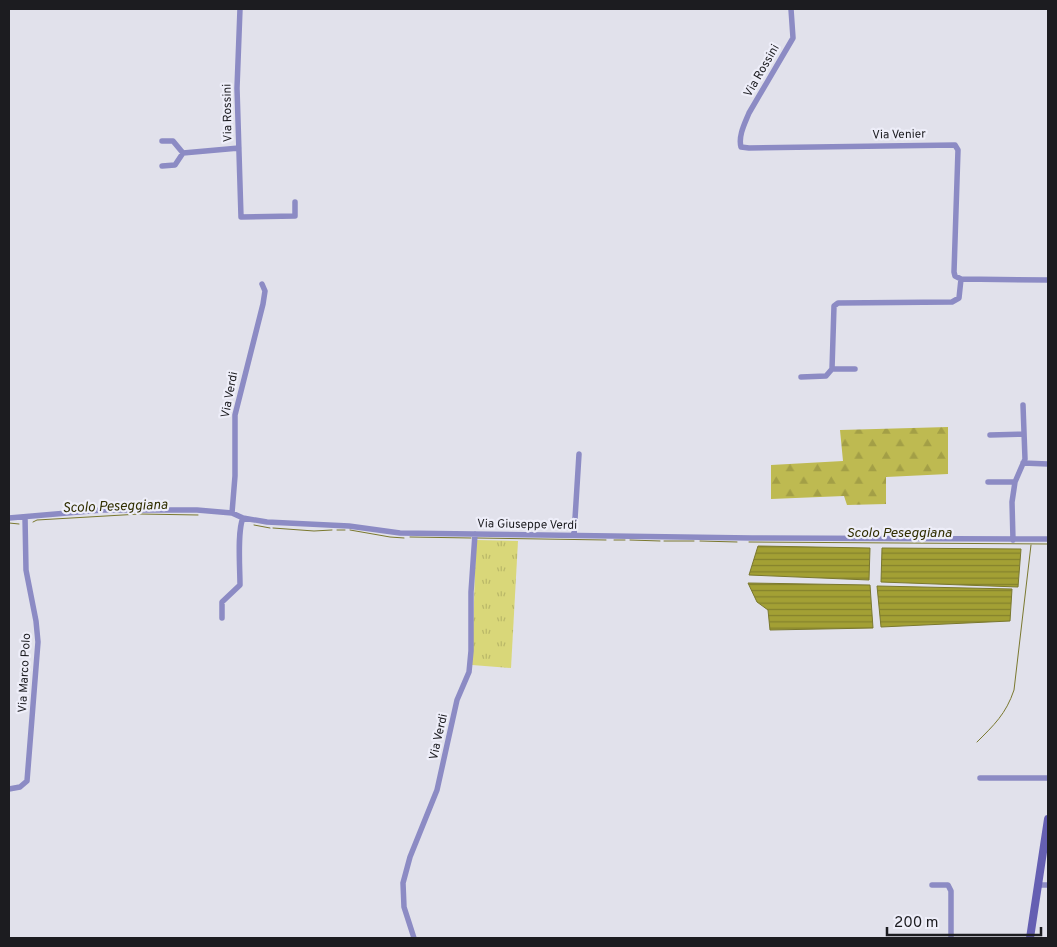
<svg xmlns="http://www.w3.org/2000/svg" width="1057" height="947" viewBox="0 0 1057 947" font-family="Overpass,sans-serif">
  <defs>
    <pattern id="grass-tufts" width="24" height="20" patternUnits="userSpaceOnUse" patternTransform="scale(1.25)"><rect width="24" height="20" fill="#d9d779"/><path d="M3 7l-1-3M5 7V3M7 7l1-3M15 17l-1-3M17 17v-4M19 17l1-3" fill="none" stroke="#bab868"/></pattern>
    <pattern id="forest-firs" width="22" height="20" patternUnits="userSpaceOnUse" patternTransform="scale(1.25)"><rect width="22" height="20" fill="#beba51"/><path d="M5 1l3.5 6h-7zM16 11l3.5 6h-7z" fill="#a39f46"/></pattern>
    <pattern id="water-rules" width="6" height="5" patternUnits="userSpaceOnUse" patternTransform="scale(1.25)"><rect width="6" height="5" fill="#a3a034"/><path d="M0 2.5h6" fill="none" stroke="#84822c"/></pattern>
  </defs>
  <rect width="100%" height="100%" fill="#e1e1eb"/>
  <!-- grass -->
  <path fill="url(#grass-tufts)" d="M476 540 518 541 511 668 472 665Z"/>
  <!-- forest -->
  <path fill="url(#forest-firs)" d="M948 427V474L886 477V504L847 505 844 496 771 499V465L843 461 840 430Z"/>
  <!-- water -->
  <path fill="url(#water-rules)" stroke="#7a782e" d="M758 546 870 548 869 580 749 575Z
    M882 548 1021 549 1018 587 881 582Z
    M748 583 870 585 873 628 770 630 768 610 757 602Z
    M877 586 1012 589 1010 621 881 627Z"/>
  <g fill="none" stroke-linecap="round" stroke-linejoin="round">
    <!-- stream -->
    <path stroke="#7a782e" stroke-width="1" d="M33 522 37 520 140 514 198 515
      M9 523 19 524
      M254 525 270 528
      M273 528 314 531 332 530
      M337 530H345
      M350 530 390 537 404 538
      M410 537 471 538
      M477 538 606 540
      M614 540H625
      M630 540 660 541
      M664 541H694
      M700 541 737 542
      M749 542 1048 544
      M977 742C994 725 1006 714 1014 690L1031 545"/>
    <!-- minor -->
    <path stroke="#8c8bc4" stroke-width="5.5" d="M240 9 237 88 241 217 295 216V202
      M791 9 793 38 749 113C745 123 738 136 741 147L749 148 955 145 958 150 954 272 955 276 961 279 1048 280
      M162 141H173L183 153
      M162 166 175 165 183 153 239 148
      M832 369H855
      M801 377 826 376 832 369 834 306 838 303 952 302 959 298 961 279
      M990 435 1024 434
      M1023 463 1048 464
      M988 482H1015
      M232 513 235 476V415L263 304 265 291 262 284
      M9 518 102 510H197L232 513 243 518 267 522 349 526 400 533 752 538 1048 539
      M574 535 579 454
      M1013 540 1012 502 1015 482 1025 459 1023 405
      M222 618V602L240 585C240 568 237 531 243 518
      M980 778H1048
      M9 789 20 787 27 781 38 642 36 621 26 570 25 517
      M932 885H948L951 891V938
      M1038 885H1048
      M414 938 404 907 403 883 410 857 437 790 457 700 469 672 471 651V592L475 534"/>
    <!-- secondary -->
    <path stroke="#655fb2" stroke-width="8" d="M1030 938 1048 819"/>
  </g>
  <g text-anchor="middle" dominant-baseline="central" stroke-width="4.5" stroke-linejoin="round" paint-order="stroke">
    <!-- street labels -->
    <g font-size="12" fill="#1c1c20" stroke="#eeeef9">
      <text transform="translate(762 71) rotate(-60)">Via Rossini</text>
      <text transform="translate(228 113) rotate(-91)">Via Rossini</text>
      <text transform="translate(899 135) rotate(-1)">Via Venier</text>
      <text transform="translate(230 395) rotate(-79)">Via Verdi</text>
      <text transform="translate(527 525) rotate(1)">Via Giuseppe Verdi</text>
      <text transform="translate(25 673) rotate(-87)">Via Marco Polo</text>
      <text transform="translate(439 737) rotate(-77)">Via Verdi</text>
    </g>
    <!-- water labels -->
    <g font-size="14" font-style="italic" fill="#312f01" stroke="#eeeef9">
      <text transform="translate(115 507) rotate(-2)">Scolo Peseggiana</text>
      <text x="899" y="533">Scolo Peseggiana</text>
    </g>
  </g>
  <!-- border -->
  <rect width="1057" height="947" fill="none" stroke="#1c1c20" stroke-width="20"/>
  <!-- scale -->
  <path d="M887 927v8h154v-8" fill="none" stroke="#1c1c20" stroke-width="2.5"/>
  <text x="894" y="927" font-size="15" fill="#1c1c20" stroke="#eeeef9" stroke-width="4" paint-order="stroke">200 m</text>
</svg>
